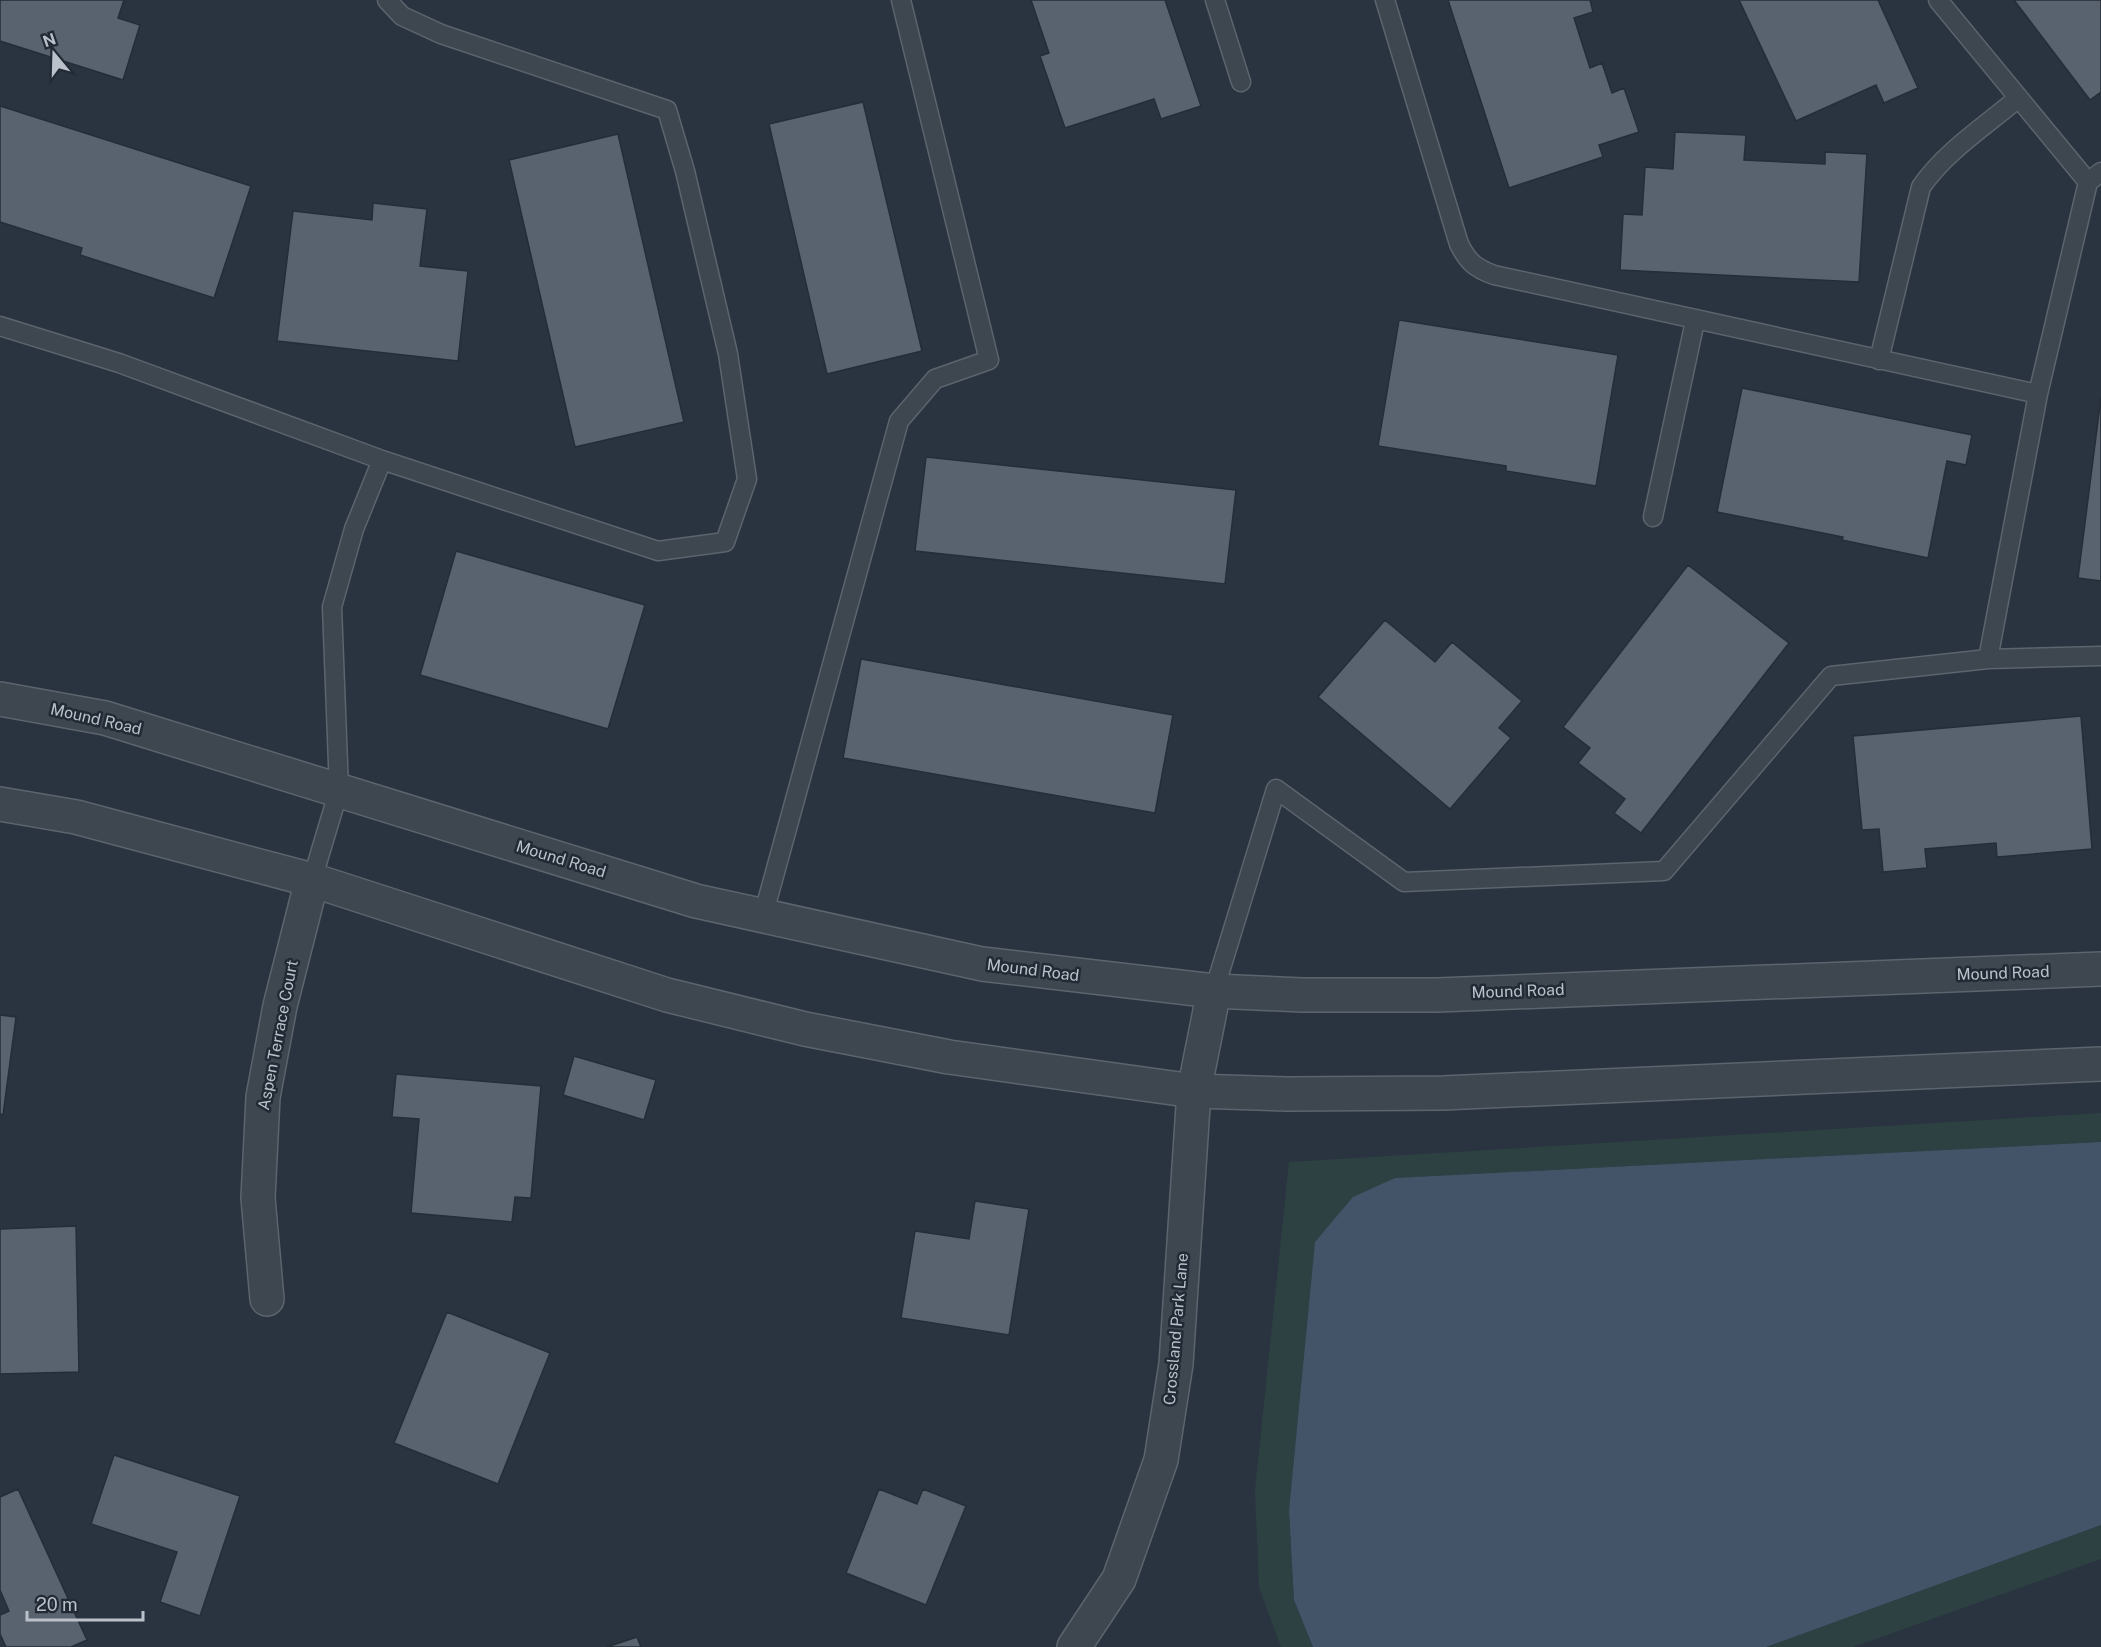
<svg xmlns="http://www.w3.org/2000/svg" width="2101" height="1647" viewBox="0 0 2101 1647" font-family="'Public Sans',sans-serif">
  <rect width="100%" height="100%" fill="#2a3440"/>
  <!-- green -->
  <path fill="#2d4142" d="M2101 1113V1142L1395 1178 1315 1242 1289 1510 1294 1600 1313 1647H1281L1259 1587 1255 1490 1289 1162Z
    M2101 1525V1559L1853 1647H1766Z"/>
  <!-- water -->
  <path fill="#445468" d="M2101 1142V1525L1766 1647H1313L1294 1600 1289 1510 1315 1242 1353 1197 1395 1178Z"/>
  <!-- building -->
  <path fill="#59626f" stroke="#252d37" stroke-width="1.5" d="M0 0H124L118 18 140 25 123 80 0 41Z
    M1031 0H1165L1201 106 1161 119 1154 99 1065 128 1040 56 1049 53Z
    M1448 0H1590L1593 12 1574 18 1590 68 1602 63 1612 93 1624 88 1639 132 1599 145 1603 157 1509 188Z
    M1739 0H1878L1918 88 1884 103 1876 85 1796 121Z
    M2014 0H2101V92L2090 100Z
    M863 102 922 351 827 374 769 124Z
    M0 106 251 186 214 298 80 255 82 248 0 222Z
    M1675 132 1746 135 1744 160 1825 164V152L1867 154 1859 282 1620 270 1623 214 1642 215 1645 167 1673 169Z
    M618 134 684 422 575 447 509 160Z
    M373 203 427 209 420 266 468 271 458 361 277 341 293 211 372 220Z
    M1399 320 1618 355 1596 486 1506 471V466L1378 446Z
    M1742 388 1972 435 1966 465 1947 461 1928 558 1842 540 1843 537 1717 512Z
    M2101 397V581L2078 578Z
    M926 457 1236 490 1225 584 915 551Z
    M456 551 645 605 608 729 420 675Z
    M1688 565 1789 643 1641 833 1614 813 1625 799 1578 763 1590 748 1563 727Z
    M1385 620 1435 662 1452 642 1522 701 1499 728 1511 738 1450 809 1318 697Z
    M861 659 1173 715 1155 813 843 758Z
    M2081 716 2092 849 1997 857 1996 843 1925 849 1927 868 1883 872 1879 829 1862 830 1853 736Z
    M0 1015 16 1017 3 1115 0 1114Z
    M574 1056 656 1080 644 1120 563 1095Z
    M396 1074 541 1086 531 1198 515 1197 512 1222 411 1213 419 1119 392 1117Z
    M975 1201 1029 1209 1009 1335 901 1318 915 1231 969 1239Z
    M76 1226 79 1372 0 1374V1229Z
    M447 1312 550 1353 498 1484 394 1443Z
    M114 1455 240 1496 200 1616 160 1602 177 1552 91 1524Z
    M18 1489 87 1640 71 1647H6L0 1634V1615L9 1611 0 1590V1497Z
    M879 1489 917 1504 923 1489 966 1506 926 1605 846 1573Z
    M637 1637 641 1647H607Z"/>
  <g fill="none" stroke-linecap="round" stroke-linejoin="round">
    <!-- service casing -->
    <g stroke="#5c646d" stroke-width="21">
      <path id="service" d="M1215 0 1241 82
        M1938 0 2088 182 2101 172
        M0 326 119 363 382 460 658 551 725 542 747 479 728 354 685 171 667 110 441 34 402 16 387 0
        M1879 360 1921 187C1945 152 1985 126 2017 99
        M2038 394 2088 182
        M1653 517 1695 321
        M1988 659 2101 656
        M312 880 339 790 332 607 354 529 382 460
        M763 916 899 421 935 379 989 360 901 0
        M1214 991 1276 789 1404 882 1664 871 1831 676 1988 659 2038 394 1494 275C1475 268 1468 262 1459 244L1385 0"/>
    </g>
    <!-- minor casing -->
    <g stroke="#5c646d" stroke-width="36">
      <path id="minor" d="M267 1299 258 1198 263 1097 280 1006 312 880
        M1074 1647 1119 1579 1161 1460 1176 1364 1194 1091 1214 991"/>
    </g>
    <!-- tertiary casing -->
    <g stroke="#5c646d" stroke-width="36">
      <path id="tertiary" d="M0 699 105 718 696 901 982 964 1214 991 1302 995H1438L2101 969
        M0 804 76 817 312 880 667 995 805 1029 949 1057 1194 1091 1287 1094 1443 1093 2101 1064"/>
    </g>
    <!-- service -->
    <use href="#service" stroke="#3e4650" stroke-width="18"/>
    <!-- minor -->
    <use href="#minor" stroke="#3e4650" stroke-width="33"/>
    <!-- tertiary -->
    <use href="#tertiary" stroke="#3e4650" stroke-width="33"/>
  </g>
  <g text-anchor="middle" dominant-baseline="central" stroke-width="5" stroke-linejoin="round" paint-order="stroke">
    <!-- street labels -->
    <g font-size="16" fill="#bbc1ca" stroke="#222b35">
      <text transform="translate(96 719) rotate(13)">Mound Road</text>
      <text transform="translate(561 859) rotate(17)">Mound Road</text>
      <text transform="translate(1033 970) rotate(7)">Mound Road</text>
      <text transform="translate(2003 973) rotate(-2)">Mound Road</text>
      <text transform="translate(1518 991) rotate(-2)">Mound Road</text>
      <text transform="translate(278 1035) rotate(-79)">Aspen Terrace Court</text>
      <text transform="translate(1176 1329) rotate(-85)">Crossland Park Lane</text>
    </g>
  </g>
  <!-- north arrow -->
  <g transform="translate(54 54) rotate(341)" stroke="#222b35" stroke-width="4.5" paint-order="stroke">
  <path d="M0-4.5L10 22L0 15L-10 22Z" fill="#bbc1ca"/>
  <text y="-9" font-size="16" font-weight="bold" text-anchor="middle" fill="#bbc1ca">N</text>
  </g>
  <!-- scale -->
  <path d="M27 1611v9h116v-9" fill="none" stroke="#bbc1ca" stroke-width="3"/>
  <text x="36" y="1611" font-size="18" fill="#bbc1ca" stroke="#222b35" stroke-width="4.5" paint-order="stroke">20 m</text>
</svg>
